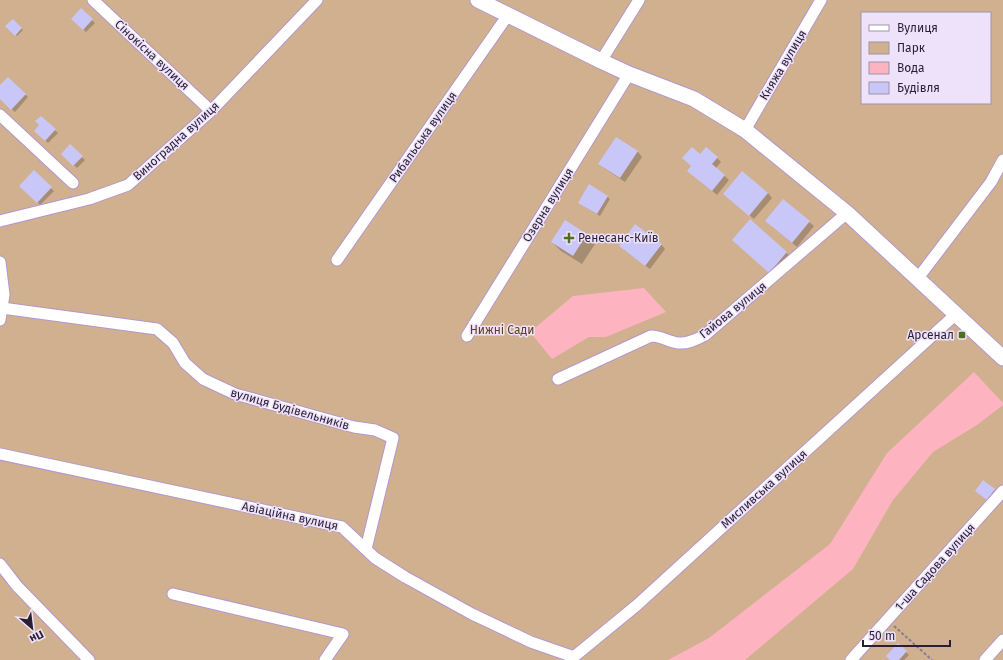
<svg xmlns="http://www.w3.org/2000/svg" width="1003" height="660" viewBox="0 0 1003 660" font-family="'Fira Sans',sans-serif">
  <rect width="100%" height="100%" fill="#ede2f9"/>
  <!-- green -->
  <path fill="#d0b08f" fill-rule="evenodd" d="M0 0H1003V660H0ZM862 13H990V103H862Z"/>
  <!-- water -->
  <path fill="#fdb3c0" d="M644 288 666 312 606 337H589L552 359 530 332 573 296Z
    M974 372 1003 403V405L977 425 933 452 893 500 853 569 745 660H668L709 638 830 544 887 453Z"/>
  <!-- shadow -->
  <path fill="#0003" d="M81 10 95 23 86 32 72 19Z
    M13 20 23 30 17 36 7 26Z
    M8 78 28 97 15 112 0 98V86Z
    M41 117 58 133 48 143 36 131 41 125Z
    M616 138 638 152 642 157 625 182 604 168 599 164Z
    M70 146 85 160 77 168 62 154Z
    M700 156 717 158 721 162 716 168 729 180 717 195 693 175 692 166Z
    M34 172 54 191 40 205 20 186Z
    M768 193 772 198 754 219 729 198Z
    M607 196 610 199 600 216 582 205Z
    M784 201 814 226 797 247 771 226Z
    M750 220 791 257 774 276 737 244Z
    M565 222 587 235 595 244 582 264 561 251 552 242Z
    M661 244 665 249 650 269 624 250Z
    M983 481 997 493 990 502 979 493Z
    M898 644 909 655 904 660H892Z"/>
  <!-- building -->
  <path fill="#c9c6f8" d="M81 8 93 19 83 30 71 19Z
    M13 19 22 28 15 36 5 26Z
    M8 77 26 94 11 110 0 99V85Z
    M41 116 56 129 45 141 34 131 39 125 35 121Z
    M616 137 638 151 620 178 598 164Z
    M70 144 83 156 73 166 61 154Z
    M692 147 700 154 706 147 718 157 712 164 725 175 712 191 687 171 691 166 682 158Z
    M34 170 52 187 37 203 19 186Z
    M742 171 768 193 749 216 723 194Z
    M589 184 608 196 597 214 578 203Z
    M783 199 810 221 792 243 765 221Z
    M750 219 787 252 769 273 732 240Z
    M565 220 587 234 573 256 551 242Z
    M635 224 662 244 645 266 619 246Z
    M983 480 995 489 987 500 975 491Z
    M898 643 907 651 899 660H890L886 656Z"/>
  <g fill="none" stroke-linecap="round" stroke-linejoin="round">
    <!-- street casing -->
    <g stroke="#b398cd" stroke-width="13">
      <path id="street" d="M93 0 211 111
        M601 61 639 0
        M0 115 73 183
        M745 130 821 0
        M0 221 89 199 128 185 211 111 317 0
        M337 260 508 15
        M0 262 4 295 0 320
        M918 278 991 182 1003 160
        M2 308 157 329 173 343 185 363 203 379 235 394 354 427 375 430 393 438 366 549
        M467 336 629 74
        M558 379 651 336C661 336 669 342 678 343 688 344 697 339 705 335L847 213
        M0 454 342 527 375 558 405 577 472 614 531 642 574 657
        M0 564 17 586 89 660
        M173 594 343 634 325 660
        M570 660 637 605 955 315
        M851 660 1003 491
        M985 660 1003 640"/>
    </g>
    <!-- secondary casing -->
    <g stroke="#b398cd" stroke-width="17">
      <path id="secondary" d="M478 0 601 61 629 74 694 99 745 130 847 213 1003 358"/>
    </g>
    <!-- path -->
    <path stroke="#877c92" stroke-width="2" stroke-dasharray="3 2" stroke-linecap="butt" d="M894 626 932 660"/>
    <!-- street -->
    <use href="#street" stroke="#fff" stroke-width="11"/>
    <!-- secondary -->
    <use href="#secondary" stroke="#fff" stroke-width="15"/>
  </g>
  <!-- markers -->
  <g fill="#506d22" stroke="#ede2f9" stroke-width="1.5">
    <path d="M567 232h4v4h4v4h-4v4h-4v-4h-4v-4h4z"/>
    <rect x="958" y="331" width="8" height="8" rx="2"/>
  </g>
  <g text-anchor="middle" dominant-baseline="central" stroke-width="3" stroke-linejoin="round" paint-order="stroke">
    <!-- street labels -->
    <g font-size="12" fill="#291e33" stroke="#ede2f9">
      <text transform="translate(152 55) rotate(43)">Сінокісна вулиця</text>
      <text transform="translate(783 65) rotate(-59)">Княжа вулиця</text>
      <text transform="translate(423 137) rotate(-55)">Рибальська вулиця</text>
      <text transform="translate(176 141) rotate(-42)">Виноградна вулиця</text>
      <text transform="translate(548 205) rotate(-58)">Озерна вулиця</text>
      <text transform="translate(733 310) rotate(-39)">Гайова вулиця</text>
      <text transform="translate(290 409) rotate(16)">вулиця Будівельників</text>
      <text transform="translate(764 489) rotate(-42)">Мисливська вулиця</text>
      <text transform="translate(290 516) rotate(12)">Авіаційна вулиця</text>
      <text transform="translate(935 567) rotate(-48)">1-ша Садова вулиця</text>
    </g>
    <!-- poi labels -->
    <g font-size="12" fill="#291e33" stroke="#ede2f9" text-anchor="start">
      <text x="578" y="238">Ренесанс-Київ</text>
      <text x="954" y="335" text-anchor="end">Арсенал</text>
    </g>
    <!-- park labels -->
    <g font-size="12" fill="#603f19" stroke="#ede2f9">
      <text x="502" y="330">Нижні Сади</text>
    </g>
  </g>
  <!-- legend -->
  <rect x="861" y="12" width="130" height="92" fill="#ede2f9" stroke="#9f94aa"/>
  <rect x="869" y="25" width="20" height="6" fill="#ffffff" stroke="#9f94aa"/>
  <text x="897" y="32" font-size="12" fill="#291e33">Вулиця</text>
  <rect x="869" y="42" width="20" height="12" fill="#d0b08f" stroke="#9f94aa"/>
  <text x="897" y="52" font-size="12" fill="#291e33">Парк</text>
  <rect x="869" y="62" width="20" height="12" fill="#fdb3c0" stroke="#9f94aa"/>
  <text x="897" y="72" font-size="12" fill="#291e33">Вода</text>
  <rect x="869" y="82" width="20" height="12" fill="#c9c6f8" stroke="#9f94aa"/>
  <text x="897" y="92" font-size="12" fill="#291e33">Будівля</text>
  <!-- north arrow -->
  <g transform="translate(32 628) rotate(152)" stroke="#ede2f9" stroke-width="3" paint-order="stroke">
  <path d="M0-3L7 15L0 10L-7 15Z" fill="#291e33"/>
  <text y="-6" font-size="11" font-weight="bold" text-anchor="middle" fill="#291e33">Пн</text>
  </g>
  <!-- scale -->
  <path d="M863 640v6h87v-6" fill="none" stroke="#291e33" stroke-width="2"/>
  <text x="869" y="640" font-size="12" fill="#291e33" stroke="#ede2f9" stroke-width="3" paint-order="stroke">50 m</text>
</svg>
